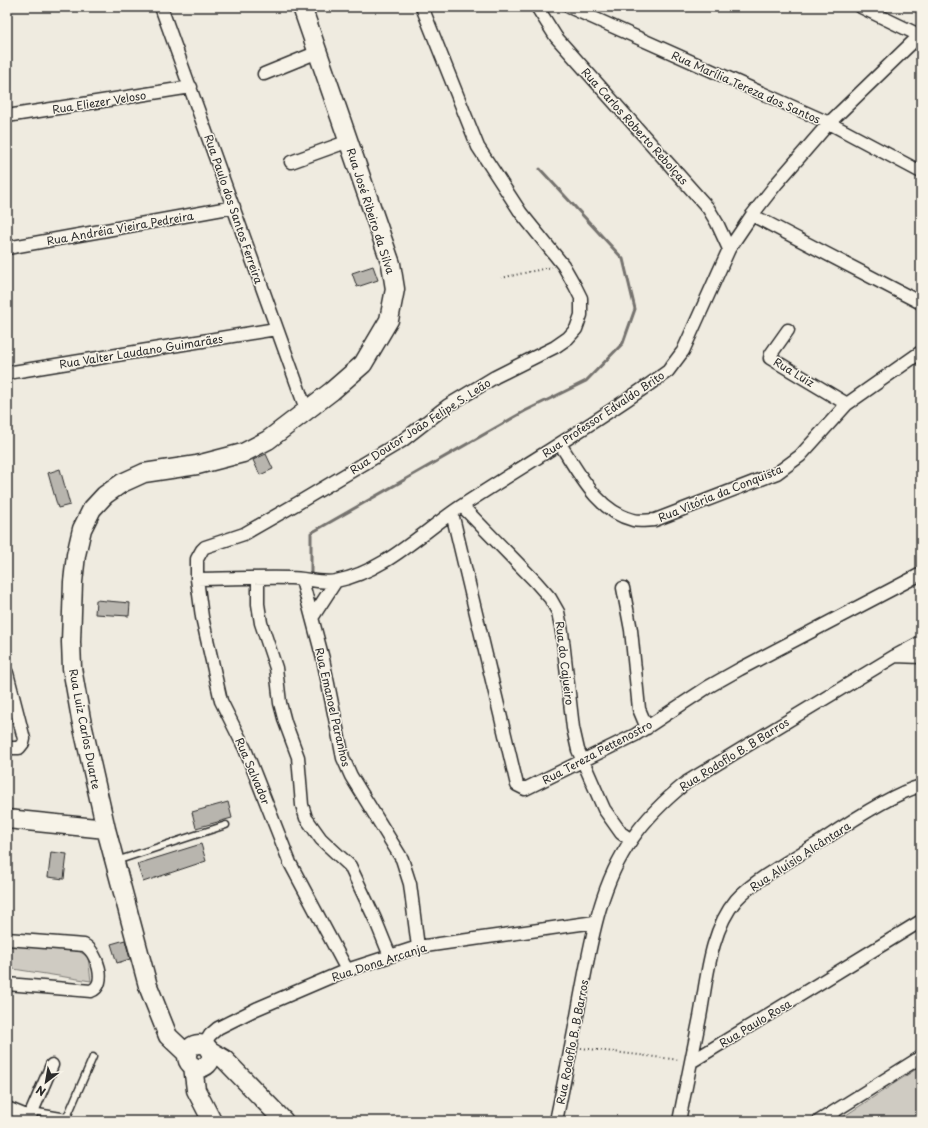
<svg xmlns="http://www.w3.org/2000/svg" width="928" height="1128" viewBox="0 0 928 1128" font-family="'Playpen Sans',sans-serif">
  <rect width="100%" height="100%" fill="#efebe0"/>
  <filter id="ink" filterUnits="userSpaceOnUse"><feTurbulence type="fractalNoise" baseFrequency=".025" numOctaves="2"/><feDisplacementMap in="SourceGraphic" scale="8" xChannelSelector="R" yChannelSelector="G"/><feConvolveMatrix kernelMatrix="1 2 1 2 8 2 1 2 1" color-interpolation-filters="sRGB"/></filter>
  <g filter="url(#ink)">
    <!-- green -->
    <path fill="#cfcbc2" stroke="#7d7b76" d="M7 942 74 948 88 957 91 981 7 968Z
      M921 1066V1121H837Z"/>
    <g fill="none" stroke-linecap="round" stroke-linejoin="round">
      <!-- stream -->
      <path stroke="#74726e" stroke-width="3" d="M311 576V533L525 411 586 381 623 343 635 309 623 259 540 169"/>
    </g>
    <!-- building -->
    <path fill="#b8b5ae" stroke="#2b2b2b" d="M373 266 378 280 357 287 352 273Z
      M266 454 273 469 260 475 253 460Z
      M60 469 70 505 58 508 48 473Z
      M96 600 130 603 129 616 95 614Z
      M228 802 232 818 196 828 192 812Z
      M201 844 206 861 143 882 137 864Z
      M51 852 67 854 64 879 48 877Z
      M125 940 130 959 117 963 111 944Z"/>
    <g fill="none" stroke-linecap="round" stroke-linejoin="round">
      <!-- lane casing -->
      <g stroke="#2b2b2b" stroke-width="9">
        <path id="lane" d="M116 861 226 825
          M32 1111 67 1117 93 1057"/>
      </g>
      <!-- street casing -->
      <g stroke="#2b2b2b" stroke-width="15">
        <path id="street" d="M161 7 307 412
          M537 7 556 37 708 208 717 223 729 249
          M569 7 829 123 921 172
          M861 7 921 36
          M264 74 318 52
          M7 116 191 87
          M291 162 349 141
          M752 215 921 303
          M7 248 234 207
          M788 330 771 354 770 358 847 404
          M7 373 276 329
          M560 444C579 473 597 511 633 520 640 522 648 520 655 520L777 473 800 456 847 404 921 352
          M462 506 535 581 550 598 558 612 562 632 573 728 578 750 604 809 621 833 631 840
          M452 513 517 785 525 789 635 735 708 687 740 669 921 574
          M197 579C228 579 260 577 291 578 306 578 321 584 336 581 384 572 421 533 460 507 529 462 601 420 668 371L683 351 729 249 752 215 777 183 829 123 921 34
          M258 579V604L261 623 276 668 280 703 285 722 298 757 302 805 306 818 321 839 350 866 375 919 390 956
          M302 580 323 659 343 758 351 776 402 859 410 884 418 947
          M623 588 631 630 639 709 647 728
          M312 618 336 581
          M895 656 921 642
          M7 673 24 739 23 743 19 748H7
          M7 939 84 945C97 951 108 985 91 991L7 984
          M347 970 290 863 245 749 221 701 202 617 197 579V559L202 550 205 547 244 534 298 503 402 441 447 406 495 377 555 347 568 338 576 329 581 315V298L575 286 563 265 521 213 478 147 422 7
          M204 1045 210 1035 218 1028 256 1009 347 970 418 947 595 922
          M691 1062 921 921
          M7 1108 29 1117
          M28 1121 52 1065
          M556 1121C564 1082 572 1044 579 1005 590 948 598 887 632 839 647 817 666 799 687 782L895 656 921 657
          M679 1121C686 1086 693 1052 700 1017 707 979 710 931 736 900 755 879 798 856 823 840 848 823 893 793 921 786
          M819 1121 921 1057"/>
      </g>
      <!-- secondary casing -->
      <g stroke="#2b2b2b" stroke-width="21">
        <path id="secondary" d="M7 819 106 829
          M187 1056a12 12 0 1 1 24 0a12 12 0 1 1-24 0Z
          M209 1050 224 1059 284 1121
          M187 1054 168 1036 148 986 106 829 81 719 72 668 71 642 73 582 76 555 82 529 92 509 105 495 122 483 144 473 197 465 243 453 268 440 332 391 363 364 389 320 395 289 391 264 302 7
          M193 1066 196 1090 212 1121"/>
      </g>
      <!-- path -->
      <path stroke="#2b2b2b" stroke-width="2" stroke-dasharray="1 3" stroke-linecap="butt" d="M501 278 552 267
        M581 1048 680 1060"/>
      <!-- lane -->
      <use href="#lane" stroke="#f7f3e8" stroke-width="6"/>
      <!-- street -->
      <use href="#street" stroke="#f7f3e8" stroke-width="12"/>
      <!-- secondary -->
      <use href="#secondary" stroke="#f7f3e8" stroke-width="18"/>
    </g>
  </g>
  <g text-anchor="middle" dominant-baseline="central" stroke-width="3" stroke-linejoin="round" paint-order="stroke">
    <!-- street labels -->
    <g font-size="11" fill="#2b2b2b" stroke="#f7f3e8">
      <text transform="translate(746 87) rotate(24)">Rua Marília Tereza dos Santos</text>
      <text transform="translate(99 102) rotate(-9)">Rua Eliezer Veloso</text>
      <text transform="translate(635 126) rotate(48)">Rua Carlos Roberto Rebolças</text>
      <text transform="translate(234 209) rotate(71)">Rua Paulo dos Santos Ferreira</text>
      <text transform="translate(371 211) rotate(72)">Rua José Ribeiro da Silva</text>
      <text transform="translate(120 228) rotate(-10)">Rua Andréia Vieira Pedreira</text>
      <text transform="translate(141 351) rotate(-9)">Rua Valter Laudano Guimarães</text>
      <text transform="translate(794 372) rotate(31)">Rua Luiz</text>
      <text transform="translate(603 414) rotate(-34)">Rua Professor Edvaldo Brito</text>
      <text transform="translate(420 426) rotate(-33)">Rua Doutor João Felipe S. Leão</text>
      <text transform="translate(720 493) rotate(-22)">Rua Vitória da Conquista</text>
      <text transform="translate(565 663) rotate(83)">Rua do Cajueiro</text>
      <text transform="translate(333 707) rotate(77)">Rua Emanoel Paranhos</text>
      <text transform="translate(85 729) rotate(79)">Rua Luiz Carlos Duarte</text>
      <text transform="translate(597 752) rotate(-28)">Rua Tereza Pettenostro</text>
      <text transform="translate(734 754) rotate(-32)">Rua Rodoflo B. B Barros</text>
      <text transform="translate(253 771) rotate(67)">Rua Salvador</text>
      <text transform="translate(800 856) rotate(-33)">Rua Aluísio Alcântara</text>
      <text transform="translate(379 962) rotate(-18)">Rua Dona Arcanja</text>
      <text transform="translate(755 1023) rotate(-31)">Rua Paulo Rosa</text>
      <text transform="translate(572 1042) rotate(-79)">Rua Rodoflo B. B Barros</text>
    </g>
  </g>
  <!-- margin -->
  <rect width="928" height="1128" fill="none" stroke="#f7f3e8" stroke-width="24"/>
  <rect x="12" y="12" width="904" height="1104" fill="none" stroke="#2b2b2b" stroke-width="1.5" filter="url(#ink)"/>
  <!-- north arrow -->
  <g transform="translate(46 1082) rotate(211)" stroke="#f7f3e8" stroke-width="3" paint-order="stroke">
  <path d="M0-3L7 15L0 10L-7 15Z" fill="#2b2b2b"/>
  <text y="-6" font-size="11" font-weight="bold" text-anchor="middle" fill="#2b2b2b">N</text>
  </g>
</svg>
